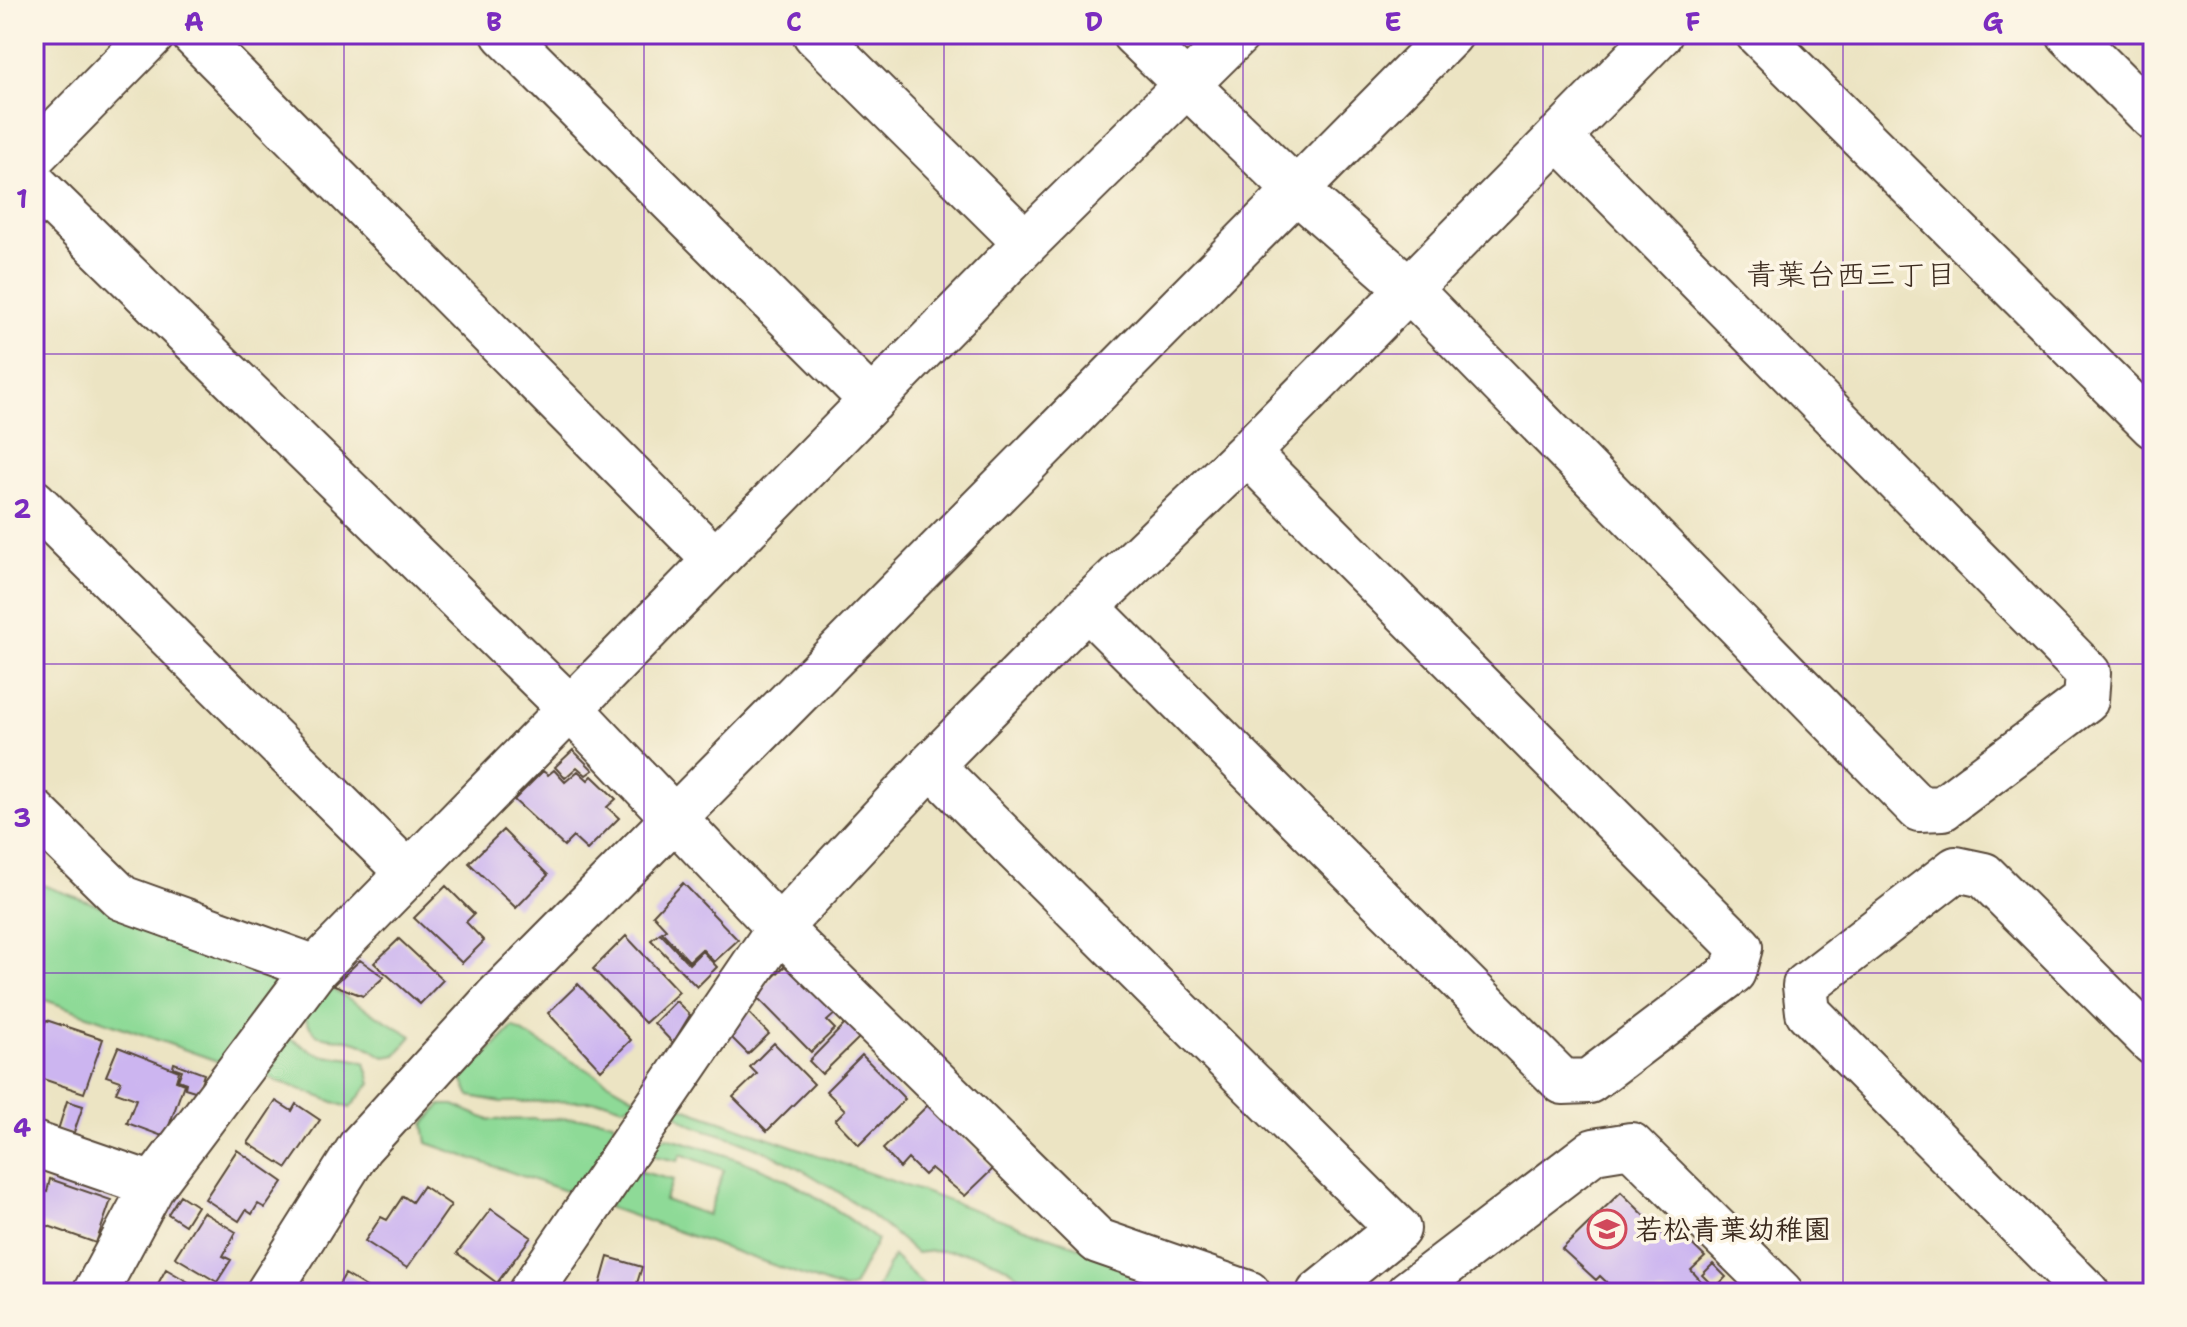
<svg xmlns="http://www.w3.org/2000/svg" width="2187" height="1327" viewBox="0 0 2187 1327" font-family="'Shantell Sans','Klee One',sans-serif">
  <rect width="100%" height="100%" fill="#fcf5e5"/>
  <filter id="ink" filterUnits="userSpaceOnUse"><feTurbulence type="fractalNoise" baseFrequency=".0125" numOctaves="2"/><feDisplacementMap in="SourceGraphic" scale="16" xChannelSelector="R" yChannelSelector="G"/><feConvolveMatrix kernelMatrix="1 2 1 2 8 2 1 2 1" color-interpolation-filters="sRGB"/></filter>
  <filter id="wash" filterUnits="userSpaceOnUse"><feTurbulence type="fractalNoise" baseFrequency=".006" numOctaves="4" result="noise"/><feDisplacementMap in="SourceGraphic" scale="32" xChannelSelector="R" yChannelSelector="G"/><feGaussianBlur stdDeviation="1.8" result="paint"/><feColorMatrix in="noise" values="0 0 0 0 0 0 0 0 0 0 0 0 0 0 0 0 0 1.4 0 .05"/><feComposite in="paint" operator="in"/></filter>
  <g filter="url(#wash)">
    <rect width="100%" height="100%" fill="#ece4c3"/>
    <!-- green -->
    <path fill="#8eda97" stroke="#64825a" stroke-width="2" d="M34 882 275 969 281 989 220 1062 34 996Z
      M325 985 412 1036 396 1055 385 1057C376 1053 367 1045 357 1042 326 1033 317 1048 302 1011Z
      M513 1027 639 1100 623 1107 605 1101 501 1102 470 1096 462 1079Z
      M282 1036C299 1039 306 1052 321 1055 337 1059 350 1056 365 1063L371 1083 350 1108 254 1072Z
      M441 1105H454L489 1120 597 1118 613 1122 618 1133 583 1186 565 1191 427 1143 424 1124Z
      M675 1105 1211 1293H1035C1006 1256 961 1246 916 1253 860 1203 804 1164 732 1138 710 1130 685 1128 673 1109Z
      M666 1137C755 1161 804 1182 877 1240L853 1287 844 1290 608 1207 631 1173 642 1172 673 1180 664 1200 708 1215 724 1170 681 1154 678 1161 649 1155 653 1142Z
      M893 1256 929 1290 934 1293H875Z"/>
    <g id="blocks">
      <!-- building -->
      <path fill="#ccb5f0" d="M573 750 593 770 586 775 577 767 565 778 555 767Z
        M554 770 565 782 578 771 588 780 592 776 616 799 607 807 619 818 587 850 573 837 564 846 514 800 543 771 548 775Z
        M503 830 548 875 516 908 469 863Z
        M683 883 738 940 714 962 702 949 689 961 662 932 666 929 653 915Z
        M446 886 474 914 466 922 484 941 462 963 414 918Z
        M660 933 689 964 702 951 717 967 697 987 651 940Z
        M626 936 679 992 645 1023 593 969Z
        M399 939 443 980 420 1004 374 963Z
        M360 960 384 977 363 996 334 985Z
        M788 963 837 1012 827 1021 835 1029 811 1052 755 995Z
        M578 984 631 1040 601 1070 548 1013Z
        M676 1001 690 1015 673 1043 654 1023Z
        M748 1012 769 1034 748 1054 727 1033Z
        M46 1020 103 1039 84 1093 34 1076V1056Z
        M848 1021 862 1035 822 1074 809 1061Z
        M774 1043 814 1084 767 1131 733 1097 757 1074 750 1067Z
        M118 1047 179 1071 176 1081 184 1084 165 1137 127 1123 136 1099 116 1092 121 1081 106 1076Z
        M862 1055 905 1099 859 1145 835 1120 845 1110 826 1091Z
        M174 1063 204 1074 198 1092 185 1088 186 1083 178 1080 182 1070 173 1067Z
        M67 1101 83 1106 73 1135 58 1130Z
        M276 1101 292 1111 296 1104 320 1120 287 1168 248 1143Z
        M928 1105 993 1169 965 1196 931 1168 924 1175 908 1159 900 1168 883 1149Z
        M237 1150 283 1182 265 1208 258 1204 252 1214 246 1210 239 1221 205 1199Z
        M50 1179 111 1200 96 1243 34 1221V1188L47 1192Z
        M423 1186 451 1205 407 1268 365 1241 381 1217 387 1220 403 1196 412 1202Z
        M1621 1192 1665 1236 1674 1227 1705 1257 1691 1270 1712 1293H1618L1600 1276 1596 1280 1562 1249Z
        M180 1195 197 1206 185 1225 168 1214Z
        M491 1209 531 1237 497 1283 457 1253Z
        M203 1212 236 1232 223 1256 231 1260 217 1282 175 1257Z
        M608 1257 642 1267 634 1293 599 1289Z
        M1713 1264 1726 1277 1715 1288 1702 1275Z
        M166 1269 197 1287 193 1293H153Z
        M345 1274 376 1293H334Z"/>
    </g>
  </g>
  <g filter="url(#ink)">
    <use href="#blocks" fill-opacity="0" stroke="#564637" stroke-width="2"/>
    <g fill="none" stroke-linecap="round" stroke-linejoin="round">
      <!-- minor casing -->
      <g stroke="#564637" stroke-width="48">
        <path id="minor" d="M193 34 715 560
          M504 34 872 401
          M815 34 1026 243
          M1134 34 1297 191 1407 287 1919 809 1943 808 2086 700 2088 673 1558 137
          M1758 34 2153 426
          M2069 34 2153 118
          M34 155 153 34
          M34 184 570 708 779 928 1098 1241 1248 1293
          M34 502 408 873
          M1087 607 1563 1082 1589 1081 1733 972 1740 947 1247 453
          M931 765 1398 1229 1319 1293
          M34 812 122 898 316 968
          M34 1144 153 1185
          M95 1293 153 1185 316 968 1026 243 1238 34
          M268 1293 360 1147 496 998 1451 34
          M530 1293 779 928 931 765 1087 607 1247 453 1660 34
          M1408 1293 1594 1151 1631 1145 1781 1293
          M2087 1293 1808 1012 1805 986 1956 869 1984 875 2153 1043"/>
      </g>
      <!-- minor -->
      <use href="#minor" stroke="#fff" stroke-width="44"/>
    </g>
  </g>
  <!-- grid -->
  <path fill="none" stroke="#7b2cbf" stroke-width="2" stroke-opacity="0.55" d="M344 34V1293M644 34V1293M944 34V1293M1243 34V1293M1543 34V1293M1843 34V1293M34 354H2153M34 664H2153M34 973H2153"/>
  <!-- icons -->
  <defs>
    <g id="school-ring" transform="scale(2)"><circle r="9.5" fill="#fcf5e5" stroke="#d1495b" stroke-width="1.5"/><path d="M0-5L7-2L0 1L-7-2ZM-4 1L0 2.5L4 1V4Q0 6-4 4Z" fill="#d1495b"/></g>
  </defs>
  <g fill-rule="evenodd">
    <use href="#school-ring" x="1607" y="1229"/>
  </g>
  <g text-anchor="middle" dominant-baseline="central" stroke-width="7" stroke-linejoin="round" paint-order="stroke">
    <!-- poi labels -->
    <g font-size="28" font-weight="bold" fill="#3b2a1e" stroke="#fcf5e5" text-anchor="start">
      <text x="1635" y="1229">若松青葉幼稚園</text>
    </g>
    <!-- neighbourhood labels -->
    <g font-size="30" fill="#3b2a1e" stroke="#fcf5e5">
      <text x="1851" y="274">青葉台西三丁目</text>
    </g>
  </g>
  <!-- margin -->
  <rect width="2187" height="1327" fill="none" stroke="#fcf5e5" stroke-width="88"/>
  <rect x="44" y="44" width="2099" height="1239" fill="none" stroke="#7b2cbf" stroke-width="3"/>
  <g font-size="26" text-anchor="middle" font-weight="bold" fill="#7b2cbf">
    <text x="194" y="31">A</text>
    <text x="494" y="31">B</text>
    <text x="794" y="31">C</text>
    <text x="1094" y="31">D</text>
    <text x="1393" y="31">E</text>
    <text x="1693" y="31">F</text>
    <text x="1993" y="31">G</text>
    <text x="22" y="208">1</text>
    <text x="22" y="518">2</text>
    <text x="22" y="827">3</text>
    <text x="22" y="1137">4</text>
  </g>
</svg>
